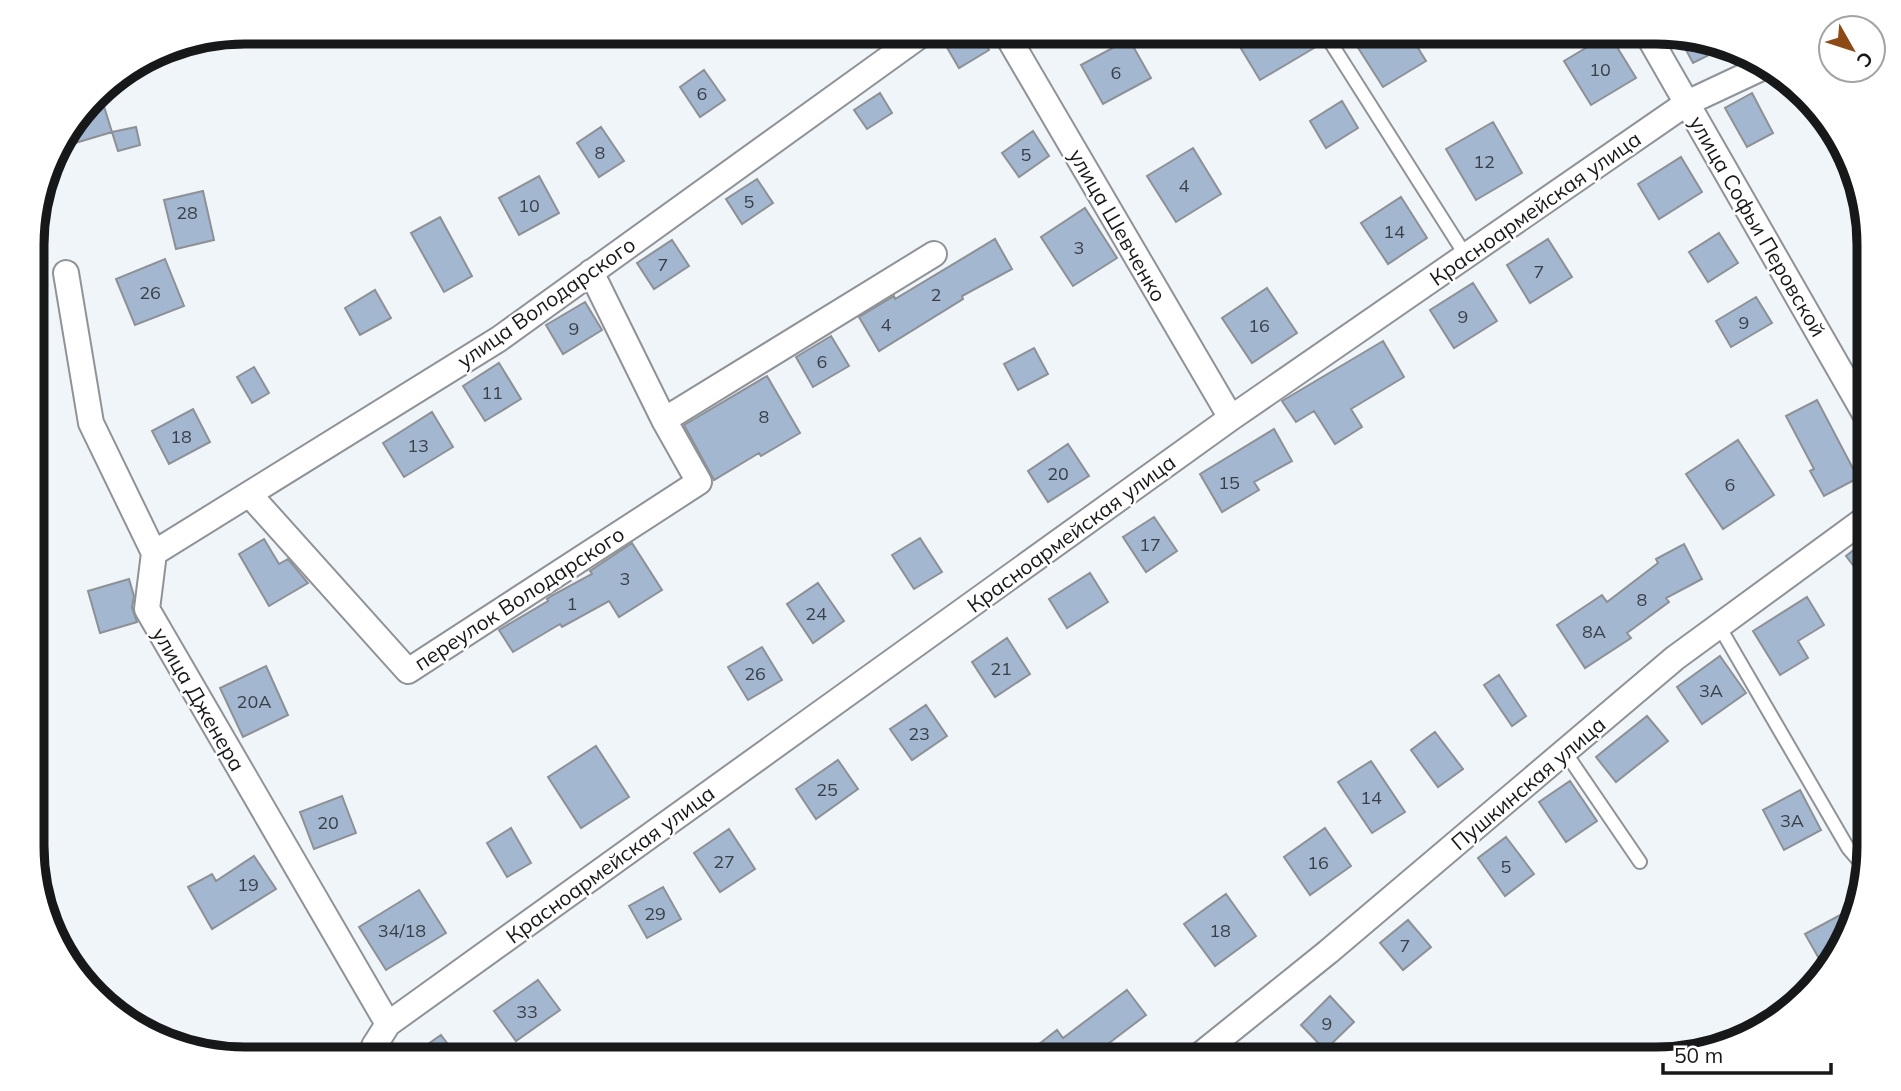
<svg xmlns="http://www.w3.org/2000/svg" width="1901" height="1091" viewBox="0 0 1901 1091" font-family="Mulish,sans-serif">
  <rect width="100%" height="100%" fill="#f0f5fa"/>
  <!-- building -->
  <path fill="#a3b7d1" stroke="#8d9095" stroke-width="2" d="M955 32H978L989 50 959 68 942 39Z
    M1231 32H1304L1314 48 1260 80Z
    M1348 32H1408L1426 61 1383 87Z
    M1609 34 1636 78 1591 105 1564 61Z
    M1679 37 1695 42 1721 49 1693 63Z
    M1129 39 1151 78 1103 104 1081 65Z
    M704 70 725 100 700 117 680 87Z
    M880 93 892 113 867 129 854 110Z
    M1752 93 1773 133 1747 147 1725 108Z
    M102 100 112 132 72 144 68 131 89 104Z
    M1342 101 1358 128 1326 148 1310 121Z
    M1493 122 1522 173 1476 200 1446 149Z
    M136 127 140 145 118 151 112 132Z
    M601 127 624 161 599 177 577 143Z
    M1033 131 1049 156 1019 177 1002 153Z
    M1193 148 1221 194 1176 222 1147 176Z
    M1681 157 1702 192 1659 219 1638 184Z
    M539 176 559 213 519 235 499 198Z
    M757 179 773 203 742 224 726 199Z
    M203 191 214 240 176 249 164 200Z
    M1401 197 1427 238 1388 264 1361 223Z
    M1085 208 1117 258 1073 286 1041 237Z
    M440 217 472 276 444 292 411 233Z
    M1719 233 1738 263 1708 282 1689 252Z
    M995 239 1012 269 962 296 963 299 879 351 859 317 894 296 895 299Z
    M1548 239 1572 277 1530 303 1507 265Z
    M672 240 689 266 654 289 637 263Z
    M165 259 184 306 135 325 116 279Z
    M1473 283 1497 321 1454 348 1430 310Z
    M1267 288 1297 333 1252 363 1222 318Z
    M375 290 391 318 360 335 345 308Z
    M1756 297 1772 323 1731 347 1716 321Z
    M585 302 602 330 563 354 546 325Z
    M831 336 849 366 813 387 796 357Z
    M1383 341 1404 377 1351 409 1362 427 1335 444 1314 411 1296 422 1282 401Z
    M1034 348 1048 374 1018 390 1004 364Z
    M499 363 521 399 485 421 463 386Z
    M254 367 269 393 252 403 237 377Z
    M767 376 800 433 761 456 759 453 714 480 684 425Z
    M1817 400 1858 478 1824 496 1810 471 1814 469 1786 416Z
    M193 409 210 442 169 464 152 431Z
    M432 412 453 447 404 477 383 443Z
    M1274 429 1292 461 1254 482 1259 490 1222 512 1200 474Z
    M1738 440 1774 495 1723 529 1686 474Z
    M1068 444 1089 476 1048 502 1028 471Z
    M1154 517 1177 551 1146 572 1123 537Z
    M920 538 942 572 914 589 892 555Z
    M1869 538V586L1846 556Z
    M264 539 279 564 288 559 308 583 269 606 239 554Z
    M632 543 662 590 619 617 609 601 562 627 560 624 513 652 499 630 548 601 547 599 551 596 592 574 590 571Z
    M1684 544 1702 579 1666 598 1669 602 1627 633 1631 638 1585 668 1557 625 1602 595 1607 602 1658 563 1656 559Z
    M1090 573 1108 602 1067 628 1049 599Z
    M129 579 134 596 132 608 137 622 100 633 88 591Z
    M818 583 844 621 813 643 787 604Z
    M1807 597 1824 625 1798 641 1808 658 1780 675 1753 631Z
    M1007 638 1030 674 995 697 972 662Z
    M762 647 782 680 748 700 728 667Z
    M1720 656 1746 693 1702 724 1677 687Z
    M266 666 288 715 243 737 220 688Z
    M1499 675 1526 716 1512 726 1484 685Z
    M926 705 947 736 912 760 890 729Z
    M1647 716 1668 741 1616 782 1596 757Z
    M1435 732 1463 769 1438 787 1411 750Z
    M596 746 629 797 581 828 548 777Z
    M838 760 858 789 816 819 796 789Z
    M1371 761 1405 812 1372 833 1338 782Z
    M1570 781 1597 821 1566 842 1539 802Z
    M1800 790 1821 830 1784 850 1763 810Z
    M342 796 356 833 314 849 300 812Z
    M511 828 531 863 507 877 487 843Z
    M1325 828 1351 866 1310 895 1284 857Z
    M729 829 755 869 720 892 694 853Z
    M1506 837 1534 874 1505 896 1478 858Z
    M254 856 276 889 212 929 188 887 212 874 216 881Z
    M663 887 681 919 647 938 629 906Z
    M419 890 446 933 386 970 359 927Z
    M1226 894 1256 936 1215 966 1184 924Z
    M1855 907 1841 953 1825 969 1805 934Z
    M1408 920 1431 947 1403 970 1380 943Z
    M538 980 560 1010 516 1041 494 1011Z
    M1127 990 1146 1015 1088 1059H1020L1057 1030 1063 1038Z
    M1330 996 1354 1022 1325 1050 1301 1025Z
    M441 1035 459 1059H407Z"/>
  <g fill="none" stroke-linecap="round" stroke-linejoin="round">
    <!-- lane casing -->
    <g stroke="#8f9297" stroke-width="16">
      <path id="lane" d="M1324 32 1466 256
        M1014 47 1041 32
        M1719 626 1848 848 1866 869
        M1565 752 1640 862
        M1222 1037 1238 1059"/>
    </g>
    <!-- street casing -->
    <g stroke="#8f9297" stroke-width="28">
      <path id="street" d="M1005 32 1231 418
        M1646 32 1869 421
        M591 272 664 420
        M66 273 91 423 154 553 147 609 388 1024 374 1046 376 1059
        M249 494 408 671 699 482 664 420 934 254
        M154 553 499 339 925 32
        M388 1024 1231 418 1687 103 1768 65
        M1195 1059 1328 952 1675 658 1869 516"/>
    </g>
    <!-- lane -->
    <use href="#lane" stroke="#fff" stroke-width="12"/>
    <!-- street -->
    <use href="#street" stroke="#fff" stroke-width="24"/>
  </g>
  <g text-anchor="middle" dominant-baseline="central" stroke-width="5" stroke-linejoin="round" paint-order="stroke">
    <!-- number labels -->
    <g font-size="18" fill="#3a4048">
      <text x="1600" y="69">10</text>
      <text x="1116" y="72">6</text>
      <text x="702" y="93">6</text>
      <text x="600" y="152">8</text>
      <text x="1026" y="154">5</text>
      <text x="1484" y="161">12</text>
      <text x="1184" y="185">4</text>
      <text x="749" y="201">5</text>
      <text x="529" y="205">10</text>
      <text x="187" y="212">28</text>
      <text x="1394" y="231">14</text>
      <text x="1079" y="247">3</text>
      <text x="663" y="264">7</text>
      <text x="1539" y="271">7</text>
      <text x="150" y="292">26</text>
      <text x="936" y="294">2</text>
      <text x="1463" y="316">9</text>
      <text x="1744" y="322">9</text>
      <text x="886" y="324">4</text>
      <text x="1259" y="325">16</text>
      <text x="574" y="328">9</text>
      <text x="822" y="361">6</text>
      <text x="492" y="392">11</text>
      <text x="764" y="416">8</text>
      <text x="181" y="436">18</text>
      <text x="418" y="445">13</text>
      <text x="1058" y="473">20</text>
      <text x="1229" y="482">15</text>
      <text x="1730" y="484">6</text>
      <text x="1150" y="544">17</text>
      <text x="625" y="578">3</text>
      <text x="1642" y="599">8</text>
      <text x="572" y="603">1</text>
      <text x="816" y="613">24</text>
      <text x="1594" y="631">8А</text>
      <text x="1001" y="668">21</text>
      <text x="755" y="673">26</text>
      <text x="1711" y="690">3А</text>
      <text x="254" y="701">20А</text>
      <text x="919" y="733">23</text>
      <text x="827" y="789">25</text>
      <text x="1371" y="797">14</text>
      <text x="1792" y="820">3А</text>
      <text x="328" y="822">20</text>
      <text x="724" y="861">27</text>
      <text x="1318" y="862">16</text>
      <text x="1506" y="866">5</text>
      <text x="248" y="884">19</text>
      <text x="655" y="913">29</text>
      <text x="402" y="930">34/18</text>
      <text x="1220" y="930">18</text>
      <text x="1405" y="945">7</text>
      <text x="527" y="1011">33</text>
      <text x="1327" y="1023">9</text>
    </g>
    <!-- street labels -->
    <g font-size="21" fill="#17181a" stroke="#fff">
      <text transform="translate(1535 208) rotate(-35)">Красноармейская улица</text>
      <text transform="translate(1118 225) rotate(60)">улица Шевченко</text>
      <text transform="translate(1758 226) rotate(60)">улица Софьи Перовской</text>
      <text transform="translate(546 302) rotate(-35)">улица Володарского</text>
      <text transform="translate(1071 533) rotate(-36)">Красноармейская улица</text>
      <text transform="translate(519 598) rotate(-33)">переулок Володарского</text>
      <text transform="translate(199 699) rotate(60)">улица Дженера</text>
      <text transform="translate(1528 783) rotate(-40)">Пушкинская улица</text>
      <text transform="translate(610 864) rotate(-36)">Красноармейская улица</text>
    </g>
  </g>
  <!-- crop -->
  <path d="M0 0H1901V1091H0ZM245 44H1656A201 201 0 0 1 1857 245V846A201 201 0 0 1 1656 1047H245A201 201 0 0 1 44 846V245A201 201 0 0 1 245 44Z" fill="#fff" fill-rule="evenodd"/>
  <path fill="none" stroke="#17181a" stroke-width="9" d="M245 44H1656A201 201 0 0 1 1857 245V846A201 201 0 0 1 1656 1047H245A201 201 0 0 1 44 846V245A201 201 0 0 1 245 44Z"/>
  <!-- north arrow -->
  <g transform="translate(1852 49) rotate(129)"><circle r="33" fill="#ffffff" stroke="#a2a3a3" stroke-width="2"/>
  <path d="M0-5L12 26L0 18L-12 26Z" fill="#8c4a17"/>
  <text y="-10" font-size="19" font-weight="bold" text-anchor="middle" fill="#17181a">С</text>
  </g>
  <!-- scale -->
  <path d="M1663 1063v10h168v-10" fill="none" stroke="#17181a" stroke-width="3.5"/>
  <text x="1674" y="1063" font-size="21" fill="#17181a" stroke="#ffffff" stroke-width="5" paint-order="stroke">50 m</text>
</svg>
